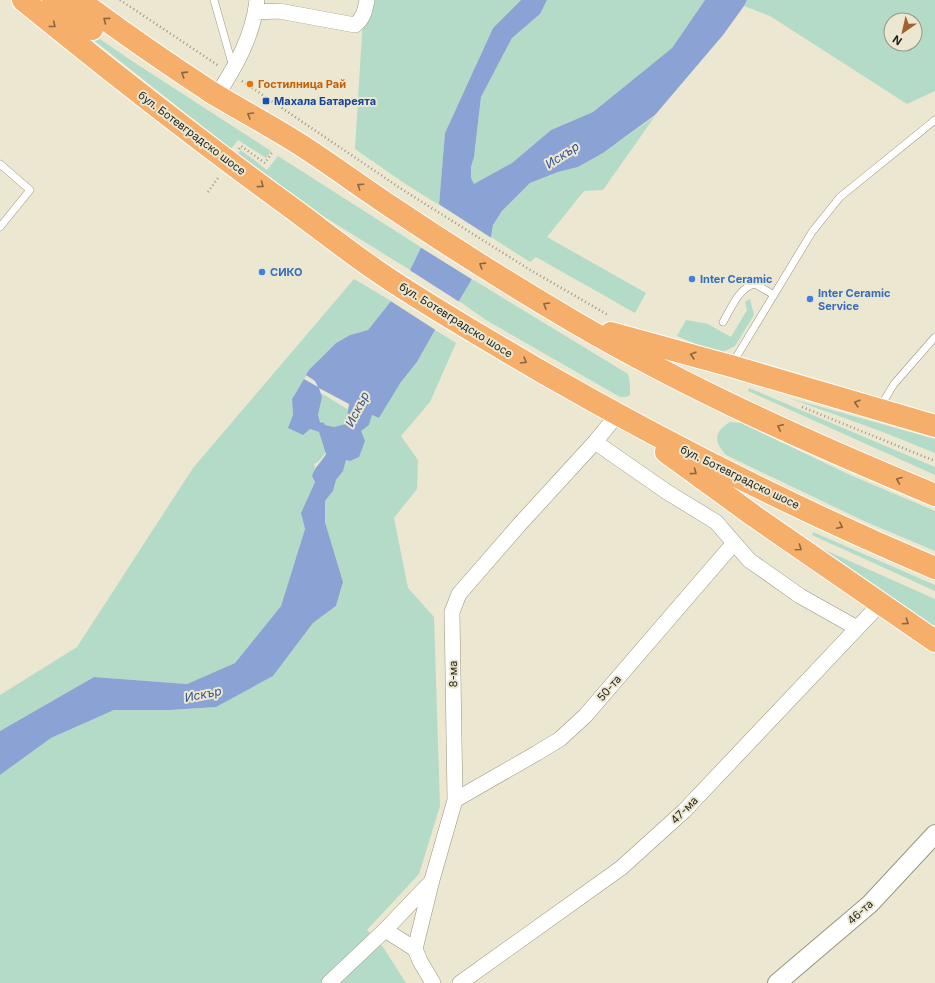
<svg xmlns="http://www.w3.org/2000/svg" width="935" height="983" viewBox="0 0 935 983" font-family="Inter,sans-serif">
  <rect width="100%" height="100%" fill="#ebe7d1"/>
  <!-- green -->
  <path fill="#b4dbc8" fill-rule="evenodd" d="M43 0 132 61 271 151 266 158 238 140 231 149Z
    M367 0H521L493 28 445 133 439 205 407 185 355 149 363 17Z
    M547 0H705L672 48 593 112 551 130 512 163 474 185 471 178V167L474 157 481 97 512 38 540 14Z
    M747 0H935V91L907 104 770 16 744 6ZM891 20H915V44H891Z
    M655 116 603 190 584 191 547 237 646 293 635 313 536 257 530 262 491 237 493 225 502 211 530 183 558 172 578 167 603 153Z
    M241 150 267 170 278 156 422 248 410 270 326 218 238 154Z
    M354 279 391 301 368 330 350 335 336 343 319 360 304 379 292 399 293 415 310 429 319 432 326 451C323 456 320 462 314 464L315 467 312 476 315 482 301 513 305 529 281 606 235 663 187 684 94 677 0 731V695L77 647 193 468Z
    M472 279 628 374 630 384V395L626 397H620L486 320 459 301Z
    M750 299 754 315 735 346 719 354 677 336 686 320 708 324 731 337 747 310 745 302Z
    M435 330 456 343 430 402 401 436 418 460 417 489 394 518 408 588 434 617 440 806 419 874 367 930 383 947 406 983H0V775L51 738 114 710H170L215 707 273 676 313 623 336 606 343 582 325 522V501L333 491 336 480 344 467 345 462 360 431 369 425 372 415 379 418 401 382 417 362Z
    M749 388 935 467V475L748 391Z
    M321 393 349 410 346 424C343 425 338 427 334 427 327 427 318 423 318 415 318 407 323 401 321 393Z
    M789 398 935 439V453L883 432Z
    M730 422 741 423 850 475 935 511V551L864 521 726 455C714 442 713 432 730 422Z
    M813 532 935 585V591L812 535Z
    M816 546 935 599V628Z"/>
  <!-- water -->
  <path fill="#8ba3d4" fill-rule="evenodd" d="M521 0H547L540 14 512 38 481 97 474 157 471 167V178L474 184 512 163 551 130 593 112 672 48 705 0H747L744 6 723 35 655 115 603 153 578 167 558 172 530 183 502 211 493 225 491 237 472 279 459 301 435 330 417 362 401 382 379 418 372 415 369 425 361 431 365 441 359 457 350 461 346 460 343 471 336 480 333 491 325 501V522L343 582 336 606 313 623 273 676 216 707 170 710H114L51 738 0 775V731L94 677 187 684 235 663 281 606 305 529 301 513 315 482 312 476C315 466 321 463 326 454L319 432 310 429 303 435 288 428 293 415 292 399 304 379 318 387 315 381 306 375 309 370 336 343 350 335 368 330 391 301 410 270 427 236 439 205 445 133 493 28ZM319 388 349 404 346 424 334 427 325 425 324 423 320 422 318 415 322 397Z"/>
  <!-- pier -->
  <path fill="#ebe7d1" d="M437 203 493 239 473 280 420 247Z
    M408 269 461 303 437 331 389 300Z"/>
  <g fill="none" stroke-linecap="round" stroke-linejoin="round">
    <!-- service casing -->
    <g stroke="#989580" stroke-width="8">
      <path id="service" d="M214 0 233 67
        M0 164 30 190 0 227
        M723 322C731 309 739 287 755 284L774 295
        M732 364 812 232 840 197 935 120
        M880 407 894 384 935 337"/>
    </g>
    <!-- minor casing -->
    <g stroke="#989580" stroke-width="16">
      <path id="minor" d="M255 12 279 11 355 25C364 18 365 10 367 0
        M217 95C236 66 253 36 257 0
        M595 442 667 492 716 522 749 560 800 596 857 628
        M455 800 537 753 560 739 585 716 734 543
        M385 930 415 949
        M329 983 385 930 432 881
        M433 983 420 961 415 949 432 880 455 800 452 612 459 594 519 525 595 442 617 415
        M460 983 621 868 684 811 880 604"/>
    </g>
    <!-- tertiary casing -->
    <g stroke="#989580" stroke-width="20">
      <path id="tertiary" d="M777 983 870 904 935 834"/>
    </g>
    <!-- primary casing -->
    <g stroke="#fff" stroke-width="24">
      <path id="primary" d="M23 0C110 71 198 140 289 206 319 228 349 252 380 273 433 309 488 340 542 372 669 445 800 511 935 568
        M53 0 92 29
        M79 0C123 33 168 64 214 94 241 110 269 125 296 142 328 162 358 185 390 206 451 247 513 286 576 323 691 390 812 444 935 495
        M611 333 731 366 935 426
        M666 452 754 516 935 641"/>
    </g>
    <!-- path -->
    <path stroke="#9a9686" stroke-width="2.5" stroke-dasharray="1 3" stroke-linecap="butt" d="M120 0 219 66
      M242 81 403 190 527 268 608 315
      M239 149 241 146 265 163 273 151
      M208 192 218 178
      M802 407 935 461"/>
    <!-- service -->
    <use href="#service" stroke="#fff" stroke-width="7"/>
    <!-- minor -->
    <use href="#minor" stroke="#fff" stroke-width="15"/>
    <!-- tertiary -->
    <use href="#tertiary" stroke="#fff" stroke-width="18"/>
    <!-- primary -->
    <use href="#primary" stroke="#f6af6a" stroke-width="22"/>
  </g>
  <!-- one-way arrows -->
  <defs><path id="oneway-chevron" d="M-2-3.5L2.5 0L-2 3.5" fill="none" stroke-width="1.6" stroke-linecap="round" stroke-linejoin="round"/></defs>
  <g stroke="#8a6640">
    <use href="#oneway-chevron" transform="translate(106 20) rotate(-143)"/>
    <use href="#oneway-chevron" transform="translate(53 25) rotate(39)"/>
    <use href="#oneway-chevron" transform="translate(184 74) rotate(-147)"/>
    <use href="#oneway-chevron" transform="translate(250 115) rotate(-149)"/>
    <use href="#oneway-chevron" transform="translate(261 185) rotate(36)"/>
    <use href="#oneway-chevron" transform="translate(360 186) rotate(-146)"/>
    <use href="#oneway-chevron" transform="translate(482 265) rotate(-148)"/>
    <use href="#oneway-chevron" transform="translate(546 305) rotate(-149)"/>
    <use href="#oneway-chevron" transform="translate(693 355) rotate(-164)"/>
    <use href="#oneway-chevron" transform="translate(524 361) rotate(30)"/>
    <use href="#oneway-chevron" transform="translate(857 403) rotate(-164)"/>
    <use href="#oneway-chevron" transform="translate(780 427) rotate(-155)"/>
    <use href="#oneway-chevron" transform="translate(694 472) rotate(36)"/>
    <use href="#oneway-chevron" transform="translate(899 480) rotate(-158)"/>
    <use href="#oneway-chevron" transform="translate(840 526) rotate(26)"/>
    <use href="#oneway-chevron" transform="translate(799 548) rotate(35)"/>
    <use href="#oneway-chevron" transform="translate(906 622) rotate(34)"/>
  </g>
  <!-- markers -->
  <circle fill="#e8710a" stroke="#ebe7d1" stroke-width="1.5" cx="250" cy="84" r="4"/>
  <rect fill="#1a4fb4" stroke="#ebe7d1" stroke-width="1.5" x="262" y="97" width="8" height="8" rx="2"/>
  <g fill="#3f7fe0" stroke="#ebe7d1" stroke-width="1.5">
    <circle cx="262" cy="272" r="4"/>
    <circle cx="692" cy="279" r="4"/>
    <circle cx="810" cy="299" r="4"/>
  </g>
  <g text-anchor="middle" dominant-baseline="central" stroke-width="4" stroke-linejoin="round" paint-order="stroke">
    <!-- food labels -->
    <g font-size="11" font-weight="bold" fill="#c56008" stroke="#ebe7d1" text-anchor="start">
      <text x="258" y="84">Гостилница Рай</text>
    </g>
    <!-- transit labels -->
    <g font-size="11" font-weight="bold" fill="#164399" stroke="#ebe7d1" text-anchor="start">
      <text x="274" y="101">Махала Батареята</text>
    </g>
    <!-- street labels -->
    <g font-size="11" fill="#1f1d15" stroke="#ebe7d1">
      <text transform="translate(192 133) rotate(37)">бул. Ботевградско шосе</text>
      <text transform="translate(456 320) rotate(32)">бул. Ботевградско шосе</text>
      <text transform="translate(740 477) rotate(26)">бул. Ботевградско шосе</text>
      <text transform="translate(453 674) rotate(-91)">8-ма</text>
      <text transform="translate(609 688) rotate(-49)">50-та</text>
      <text transform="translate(684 810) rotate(-45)">47-ма</text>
      <text transform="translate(860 912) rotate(-42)">46-та</text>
    </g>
    <!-- shop labels -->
    <g font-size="11" font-weight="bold" fill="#366cbe" stroke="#ebe7d1" text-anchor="start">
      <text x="270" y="272">СИКО</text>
      <text x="700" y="279">Inter Ceramic</text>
      <text x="818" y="293">Inter Ceramic<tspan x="818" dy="13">Service</tspan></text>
    </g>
    <!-- water labels -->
    <g font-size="12" font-style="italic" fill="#35518e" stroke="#ebe7d1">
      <text transform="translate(562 155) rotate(-33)">Искър</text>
      <text transform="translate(357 409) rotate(-63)">Искър</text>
      <text transform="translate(203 694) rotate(-11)">Искър</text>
    </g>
  </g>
  <!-- north arrow -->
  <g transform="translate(903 32) rotate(214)"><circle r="19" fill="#ebe7d1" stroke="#999686"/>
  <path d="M0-3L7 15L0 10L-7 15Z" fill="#a3612d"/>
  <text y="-6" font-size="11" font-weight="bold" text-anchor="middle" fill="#1f1d15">N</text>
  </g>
</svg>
